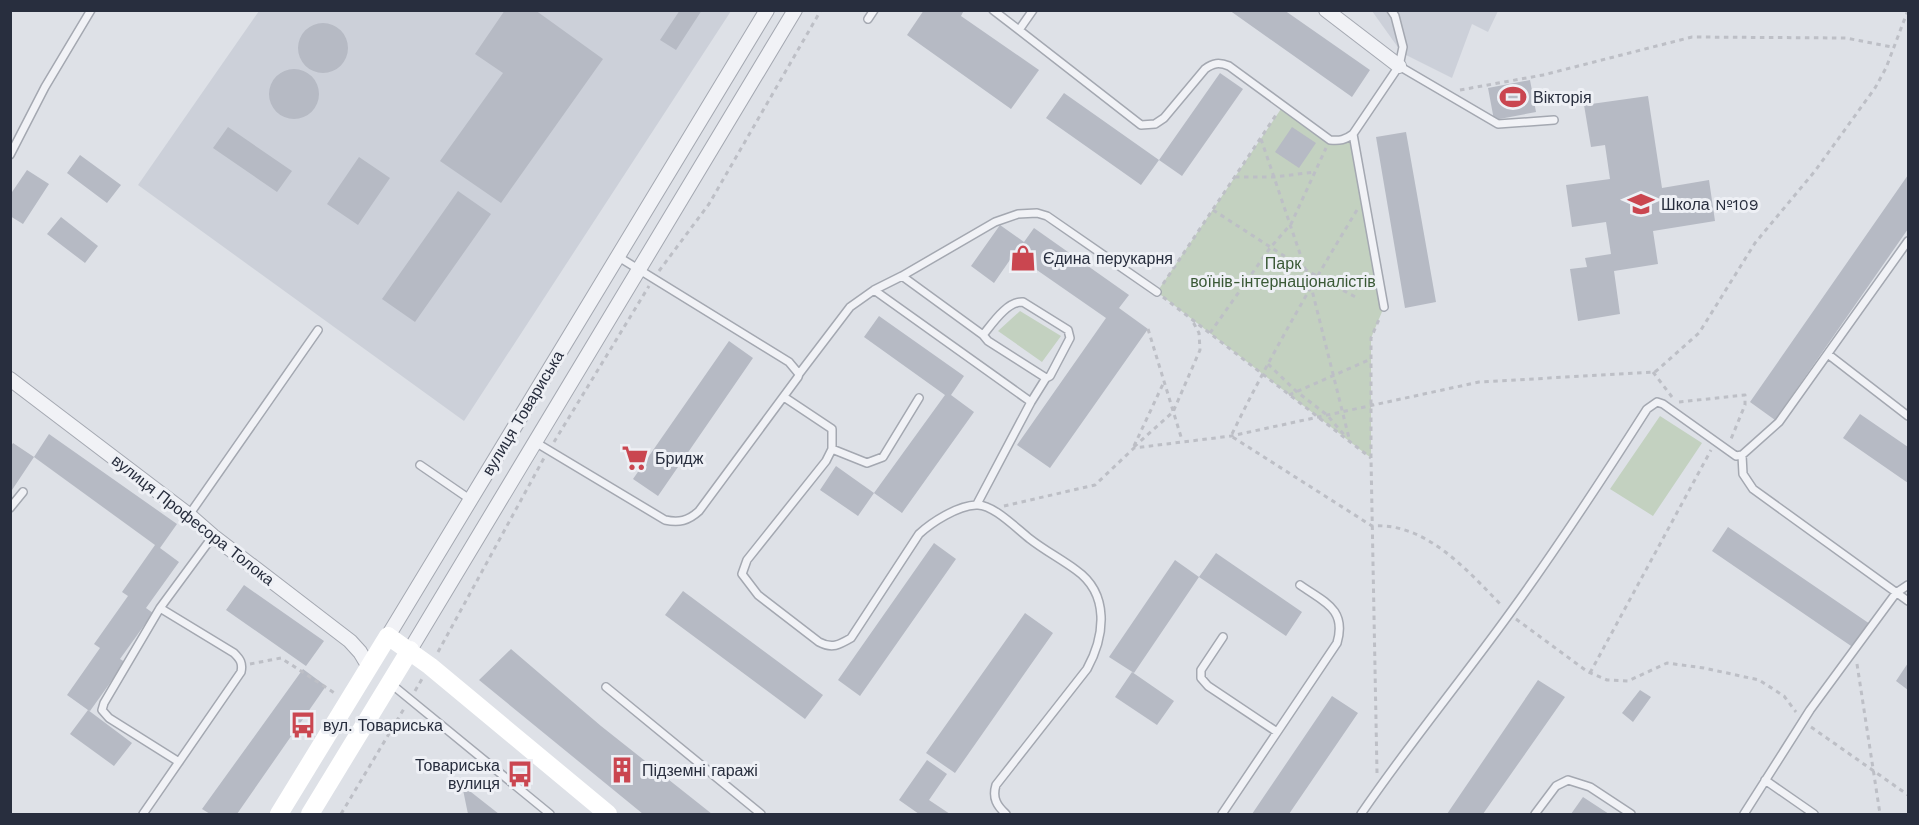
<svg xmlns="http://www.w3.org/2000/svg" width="1919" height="825" viewBox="0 0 1919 825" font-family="'Work Sans',sans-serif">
  <rect width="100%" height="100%" fill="#dee1e7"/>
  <!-- built -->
  <path fill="#ccd0d9" d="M259 11H731L464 421 138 185Z
    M1372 11H1498L1488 32 1472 24 1452 78 1402 53Z"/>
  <!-- green -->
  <path fill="#c3d1c0" d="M1283 106 1330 140 1353 134 1384 307 1371 338V458L1157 292Z
    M1020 311 1061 336 1042 362 998 331Z
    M1660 416 1702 443 1653 516 1610 489Z"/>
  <!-- building -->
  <path fill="#b6bac4" d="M505 10H535L603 59 501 203 440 161 503 73 475 54Z
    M680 10H702L676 50 660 40Z
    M924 10H964L961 16 1039 70 1011 109 907 35Z
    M1229 10H1284L1370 70 1352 97Z
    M298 48a25 25 0 1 1 50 0a25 25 0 1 1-50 0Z
    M269 94a25 25 0 1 1 50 0a25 25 0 1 1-50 0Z
    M1220 73 1243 89 1182 176 1159 160 1141 185 1046 118 1064 93 1159 160Z
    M1530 80 1536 112 1494 120 1488 88Z
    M1648 96 1662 188 1709 180 1715 221 1653 231 1658 264 1614 271 1620 314 1578 321 1570 269 1587 267 1585 258 1611 254 1606 222 1572 227 1566 185 1610 179 1605 145 1591 147 1584 105Z
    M228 127 292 171 277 192 213 148Z
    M1292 127 1316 143 1299 168 1275 152Z
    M1406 132 1436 302 1405 308 1376 137Z
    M80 155 121 185 107 203 67 173Z
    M359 157 390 178 358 225 327 204Z
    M27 170 49 184 23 224 10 216V195Z
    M1908 175V229L1775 420 1750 402Z
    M458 191 491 214 415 322 382 299Z
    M61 217 98 246 85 263 47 234Z
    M1000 225 1024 242 1034 228 1129 295 1119 308 1148 329 1050 468 1017 445 1106 318 1014 254 994 283 971 266Z
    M879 316 964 376 951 395 974 412 902 513 874 493 945 395 864 337Z
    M729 341 753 358 658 496 633 479Z
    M1860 414 1908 447V483L1843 438Z
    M49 434 177 524 160 548 179 562 146 608 153 613 120 659 125 662 90 711 88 710 132 743 114 766 70 734 88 710 67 695 100 648 94 644 128 596 122 592 155 545 34 457Z
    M13 443 34 457 10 493V448Z
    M836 466 874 493 858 516 820 490Z
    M1728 527 1870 624 1854 648 1712 551Z
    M934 543 956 559 860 696 838 680Z
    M1216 553 1302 612 1286 636 1199 577Z
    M1175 560 1199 577 1134 673 1109 657Z
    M244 585 324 641 306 666 226 610Z
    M683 591 823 695 805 719 665 615Z
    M1025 613 1053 633 955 773 926 753Z
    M511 649 601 726 712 814H643L479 680Z
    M1908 663V690L1896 681Z
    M303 669 326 686 237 814H210L202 809Z
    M1132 672 1174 701 1157 725 1115 697Z
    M1538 680 1565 697 1483 814H1447Z
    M1640 690 1651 697 1633 722 1622 713Z
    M1332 696 1358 713 1289 814H1252Z
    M927 760 947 774 929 800 950 814H919L899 800Z
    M462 785 499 814H468Z
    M1583 797 1609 814H1571Z"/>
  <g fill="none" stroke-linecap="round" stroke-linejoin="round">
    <!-- lane casing -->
    <g stroke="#a4a8b1" stroke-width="10">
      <path id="lane" d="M993 10 1019 30
        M1033 10 1019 30 1141 125 1155 124 1164 118 1205 69C1213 63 1219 62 1229 66L1330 140C1340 141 1345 140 1353 134L1399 66 1403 47 1395 16 1391 10
        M868 19 874 10
        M1399 66 1498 124 1554 120
        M1353 134 1384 307
        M10 155 45 87 91 10
        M902 276 983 335C992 324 1007 301 1023 302L1068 330 1070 338 1050 376 1046 378 988 341 983 335
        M874 290 1031 402
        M1829 355 1908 416
        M799 374 850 307 874 290 902 276 995 222 1018 214 1037 213 1047 216 1157 292
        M784 397 832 429V449L826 461 747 560 742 574 758 595 819 642C832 649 839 645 851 638L919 534C932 522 957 506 976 505 992 503 1017 529 1030 539 1044 550 1061 559 1076 570 1110 594 1105 636 1087 669L996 785C992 798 997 806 1006 814
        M535 442 665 520C679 523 688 521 699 511L798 377 799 374 789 362 617 256
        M832 449 867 463 883 457 919 398
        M1742 455 1743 474 1753 489 1908 601
        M420 465 471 500
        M977 504 1031 402 1046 378
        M10 508 23 492
        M189 515 318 330
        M160 608 104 703 102 710 109 718 179 762
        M1223 637 1201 670V678L1208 686 1277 732
        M390 683 550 814
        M606 687 761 814
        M1765 780 1814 814
        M143 814 241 672C243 663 240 659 234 653L160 608 213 536
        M1222 814 1337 643C1347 609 1324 602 1300 585
        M1361 814C1408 745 1461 681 1510 613 1558 547 1603 478 1647 409L1657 402 1663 404 1736 456 1742 455 1779 422 1908 241
        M1535 814 1556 786 1568 780 1590 787 1631 814
        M1744 814 1810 710 1896 593 1908 585"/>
    </g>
    <!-- street casing -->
    <g stroke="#a4a8b1" stroke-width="16">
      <path id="street" d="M1326 10 1399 66
        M10 379 189 515 213 536 350 641 360 652 369 667
        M388 636 767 10
        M410 650 795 10"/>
    </g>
    <!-- path -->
    <path stroke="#bdbfc6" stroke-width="3" stroke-dasharray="4.5 4.5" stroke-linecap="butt" d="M1460 90 1543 75 1692 37 1846 38 1892 47
      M1261 139 1311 286 1350 442
      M1235 177H1274L1315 172
      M1213 210 1306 270 1359 299
      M1357 210C1312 284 1269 358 1231 436L1372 526C1426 522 1468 571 1502 606
      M659 271 709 204 821 10
      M1163 284 1278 112
      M1163 297 1371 458
      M1148 329 1182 440
      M1210 333 1270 248 1291 224 1326 148
      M1268 364 1296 391 1327 415 1346 437
      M1653 372 1672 397
      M1289 395 1371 359
      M1679 402 1745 395V405L1731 439
      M554 442 649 286
      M1134 446 1163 384
      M1134 447 1173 412 1200 350 1199 333 1192 320
      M1004 506 1095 485 1134 448 1231 436 1479 382 1655 372 1699 333 1755 243 1815 171 1875 88 1886 68 1908 10
      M1516 619 1588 672 1607 680 1628 681 1667 663 1704 668 1759 680 1784 696 1796 712
      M438 652 544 458
      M250 664 281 658 336 694
      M1857 664 1880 814
      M1590 673 1711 450
      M415 691 422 679
      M1811 727 1908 795
      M1377 773 1371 458V338L1380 317
      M341 814 405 707"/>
    <!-- lane -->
    <use href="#lane" stroke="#f1f2f6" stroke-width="7"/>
    <!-- street -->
    <use href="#street" stroke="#f1f2f6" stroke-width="14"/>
    <!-- secondary -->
    <path stroke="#fff" stroke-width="18" d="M279 814 388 636 430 666 608 814
      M310 814 410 650"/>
  </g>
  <!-- icons -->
  <defs>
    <g id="stadium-bare" transform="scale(2.07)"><path d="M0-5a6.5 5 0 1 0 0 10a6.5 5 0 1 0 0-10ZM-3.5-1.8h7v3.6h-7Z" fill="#ca4650" stroke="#eef0f5" stroke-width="2.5" paint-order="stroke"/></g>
    <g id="school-bare" transform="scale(2.07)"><path d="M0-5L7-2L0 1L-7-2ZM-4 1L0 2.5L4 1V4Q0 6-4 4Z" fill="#ca4650" stroke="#eef0f5" stroke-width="2.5" paint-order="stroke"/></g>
    <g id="shop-bare" transform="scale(2.07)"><path d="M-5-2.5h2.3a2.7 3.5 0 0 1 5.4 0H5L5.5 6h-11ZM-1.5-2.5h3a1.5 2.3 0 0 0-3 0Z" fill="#ca4650" stroke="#eef0f5" stroke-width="2.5" paint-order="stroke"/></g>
    <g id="supermarket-bare" transform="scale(2.07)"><path d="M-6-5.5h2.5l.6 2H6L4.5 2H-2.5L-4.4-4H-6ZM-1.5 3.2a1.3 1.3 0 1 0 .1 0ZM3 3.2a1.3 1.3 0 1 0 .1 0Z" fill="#ca4650" stroke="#eef0f5" stroke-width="2.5" paint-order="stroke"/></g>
    <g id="bus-bare" transform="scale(2.07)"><path d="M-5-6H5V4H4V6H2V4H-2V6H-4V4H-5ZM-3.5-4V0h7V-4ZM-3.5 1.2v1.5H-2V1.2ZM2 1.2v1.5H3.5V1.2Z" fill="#ca4650" stroke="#eef0f5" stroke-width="2.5" paint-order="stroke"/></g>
    <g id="building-bare" transform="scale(2.07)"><path d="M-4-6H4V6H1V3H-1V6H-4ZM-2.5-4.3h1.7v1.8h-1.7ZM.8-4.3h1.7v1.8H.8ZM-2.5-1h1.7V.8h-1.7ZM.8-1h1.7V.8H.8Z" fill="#ca4650" stroke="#eef0f5" stroke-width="2.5" paint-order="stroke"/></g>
  </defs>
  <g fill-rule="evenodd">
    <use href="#stadium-bare" x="1513" y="97"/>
    <use href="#school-bare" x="1641" y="204"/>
    <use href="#shop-bare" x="1023" y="258"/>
    <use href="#supermarket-bare" x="635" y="458"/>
    <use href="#bus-bare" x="303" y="725"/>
    <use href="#building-bare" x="622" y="770"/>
    <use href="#bus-bare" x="520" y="774"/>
  </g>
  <g text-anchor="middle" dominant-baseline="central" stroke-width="6" stroke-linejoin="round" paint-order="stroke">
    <!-- poi labels -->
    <g font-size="16" fill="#282e3e" stroke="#eef0f5" text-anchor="start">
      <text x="1533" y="97">Вікторія</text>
      <text x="1661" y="204">Школа №109</text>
      <text x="1043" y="258">Єдина перукарня</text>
      <text x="655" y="458">Бридж</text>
      <text x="323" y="725">вул. Товариська</text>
      <text x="500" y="765" text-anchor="end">Товариська<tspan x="500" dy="18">вулиця</tspan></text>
      <text x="642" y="770">Підземні гаражі</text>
    </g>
    <!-- park labels -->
    <g font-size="16" fill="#3a5936" stroke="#eef0f5">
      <text x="1283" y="263">Парк<tspan x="1283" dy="18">воїнів-інтернаціоналістів</tspan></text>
    </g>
    <!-- street labels -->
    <g font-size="16" fill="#282e3e" stroke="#eef0f5">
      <text transform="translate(523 413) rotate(-59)">вулиця Товариська</text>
      <text transform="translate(193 520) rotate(38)">вулиця Професора Толока</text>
    </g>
  </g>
  <!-- border -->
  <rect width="1919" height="825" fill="none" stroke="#282e3e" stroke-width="24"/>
</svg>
